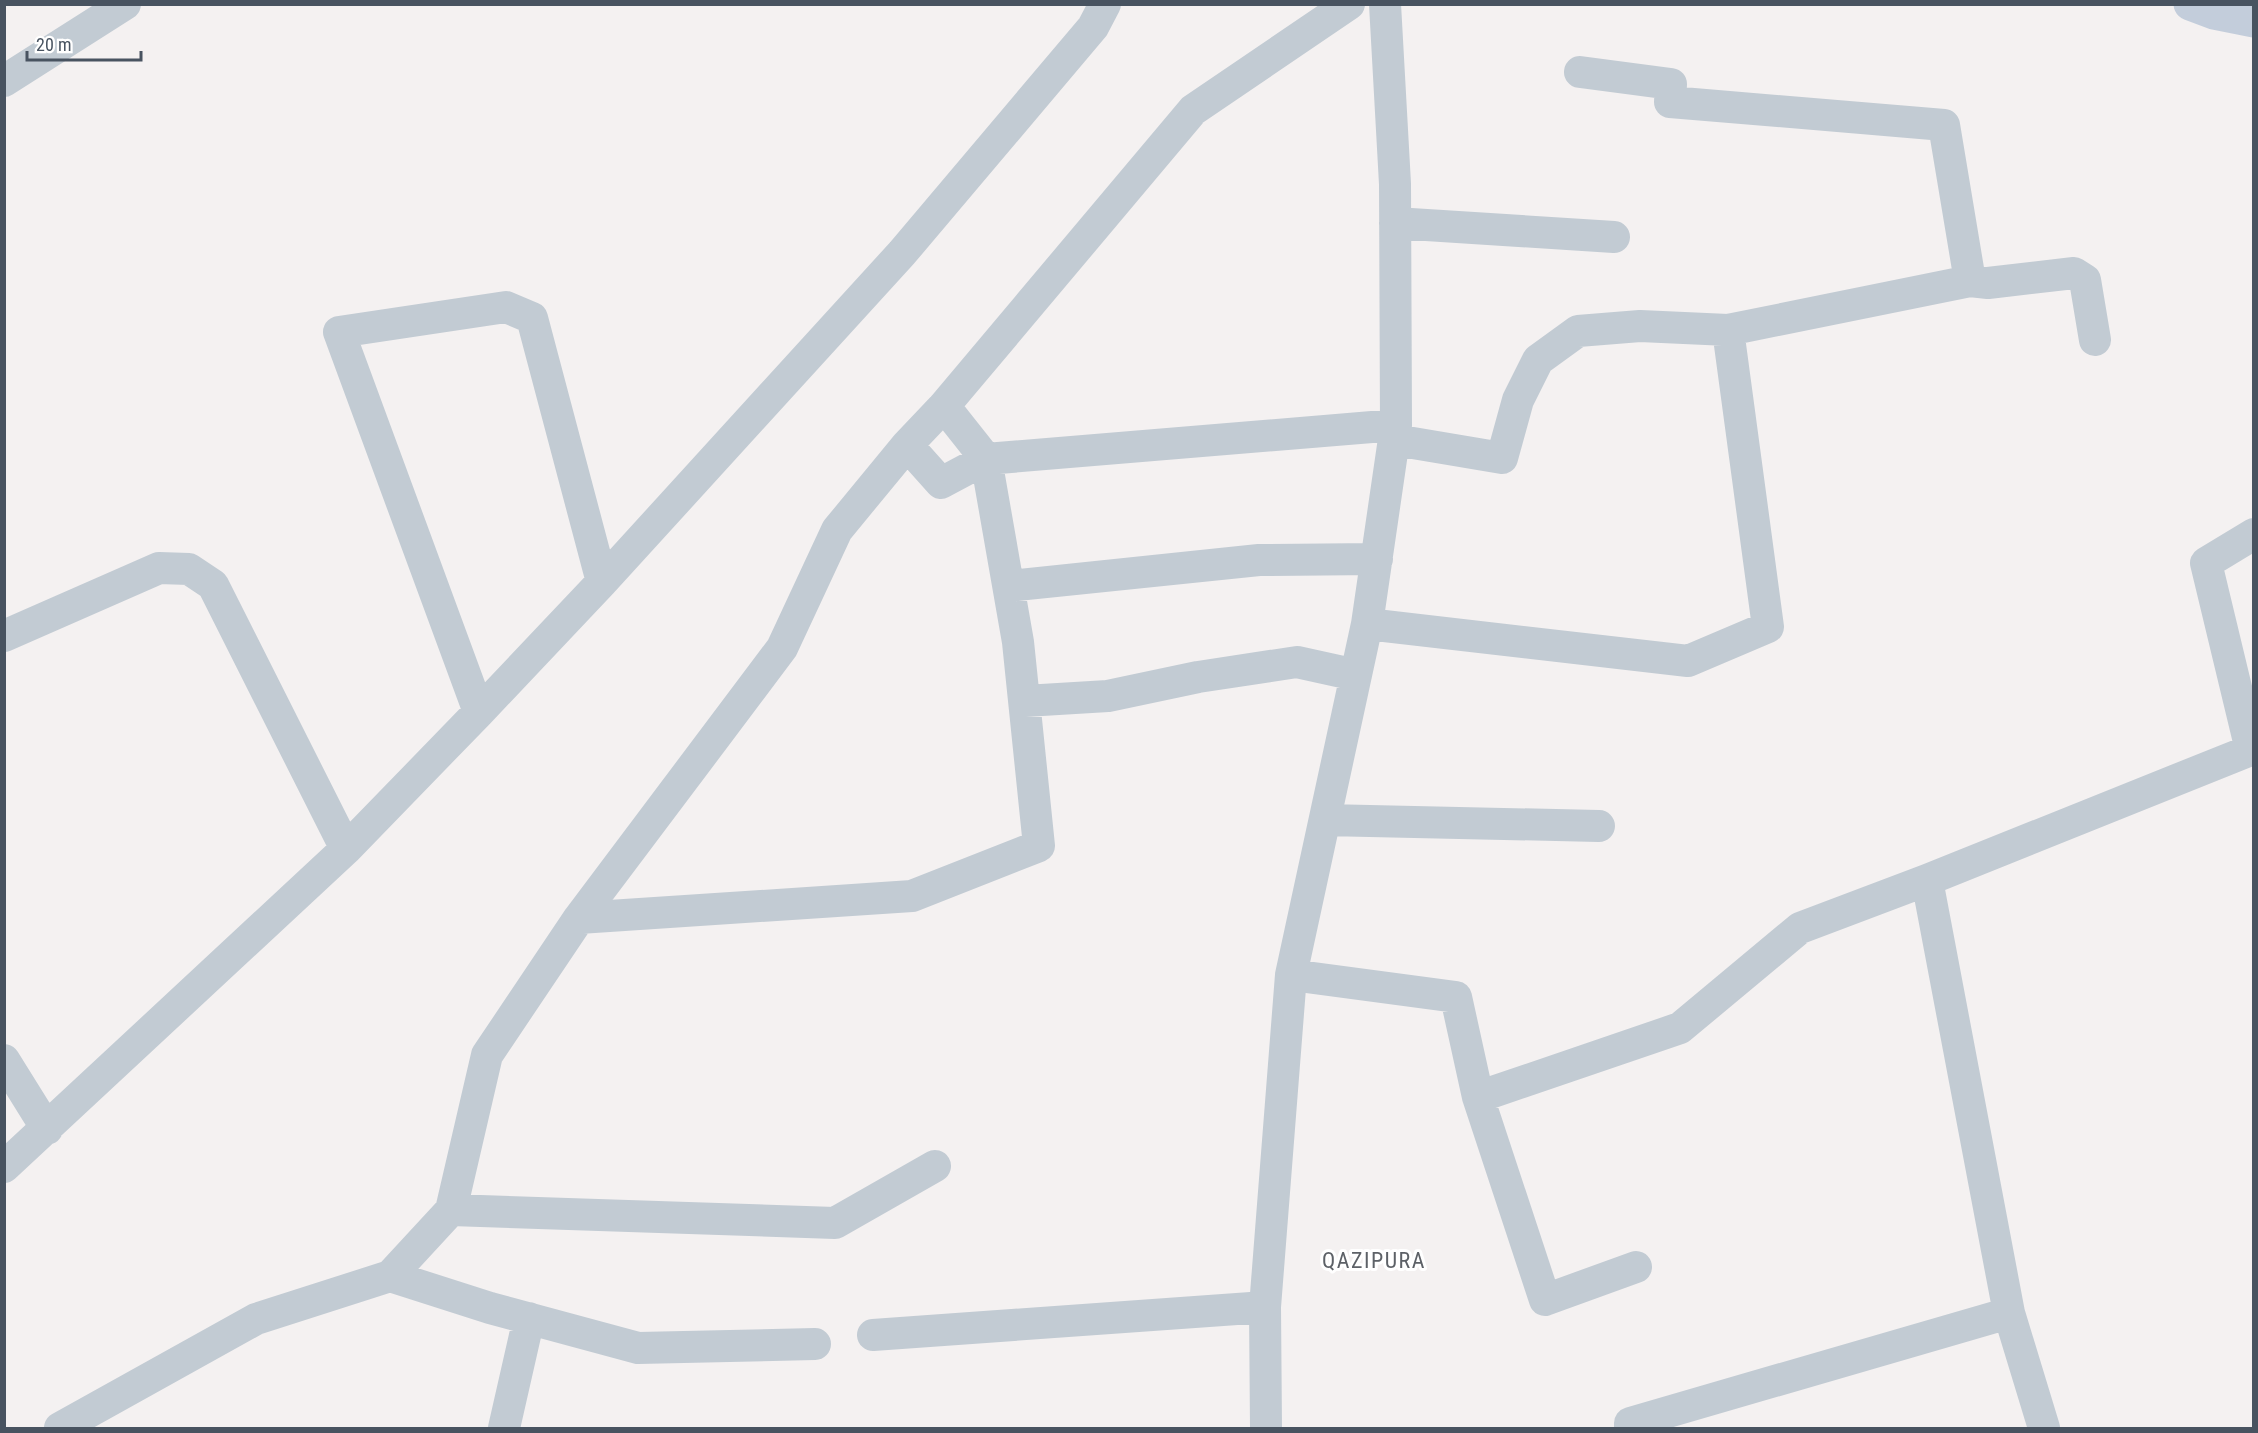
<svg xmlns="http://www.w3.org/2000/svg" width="2258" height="1433" viewBox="0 0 2258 1433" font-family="'Roboto Condensed',sans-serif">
  <rect width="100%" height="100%" fill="#f4f1f1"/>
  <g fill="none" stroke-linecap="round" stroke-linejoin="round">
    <!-- minor -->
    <path stroke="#c2cbd3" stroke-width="32" d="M4 81 125 4
      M1395 223 1614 237
      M1970 281 1988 283 2074 273 2085 280 2095 340
      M1395 440 1502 458 1518 400 1538 360 1578 331 1640 326 1728 330
      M907 445 941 483 986 459 1396 425
      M1009 586 1259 560 1377 559
      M1367 624 1688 661 1768 627 1728 330 1970 281 1944 125 1670 102 1671 84 1580 72
      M4 636 159 568 189 569 213 585 346 849
      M1025 701 1108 696 1198 677 1297 662 1356 675
      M479 712 339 332 506 307 532 318 602 582
      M1325 820 1599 826
      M1927 880 2009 1313 2044 1428
      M579 918 912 896 1039 846 1018 642 986 459 944 406
      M1291 975 1456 997 1478 1097 1545 1300 1636 1267
      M4 1060 47 1129
      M1478 1097 1680 1028 1800 928 1927 880 2251 750 2206 563 2254 534
      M4 1167 346 849 479 712 602 582 902 253 1093 27 1105 4
      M451 1210 835 1223 935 1166
      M390 1276 490 1308 638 1348 815 1344
      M873 1335 1265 1307
      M60 1428 256 1319 390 1276 451 1210 487 1055 579 918 782 648 837 530 907 445 944 406 1193 110 1349 4
      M504 1428 529 1318
      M1266 1428 1265 1307 1291 975 1367 624 1396 425 1395 184 1385 4
      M1630 1428V1423L2009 1313"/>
    <!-- secondary -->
    <path stroke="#c3cddb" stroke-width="33" d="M2190 4 2214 13 2254 21"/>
  </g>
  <g text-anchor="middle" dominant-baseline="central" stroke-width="6" stroke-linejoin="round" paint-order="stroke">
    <!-- neighbourhood labels -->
    <g font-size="22" letter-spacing="1.5" fill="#5d6167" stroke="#fff">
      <text x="1374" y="1260">QAZIPURA</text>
    </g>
  </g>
  <!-- border -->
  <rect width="2258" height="1433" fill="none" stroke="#485360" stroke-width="12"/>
  <!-- scale -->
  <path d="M27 51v9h114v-9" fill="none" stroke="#485360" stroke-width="3"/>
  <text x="36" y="51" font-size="18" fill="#485360" stroke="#ffffff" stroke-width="4.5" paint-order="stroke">20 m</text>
</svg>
